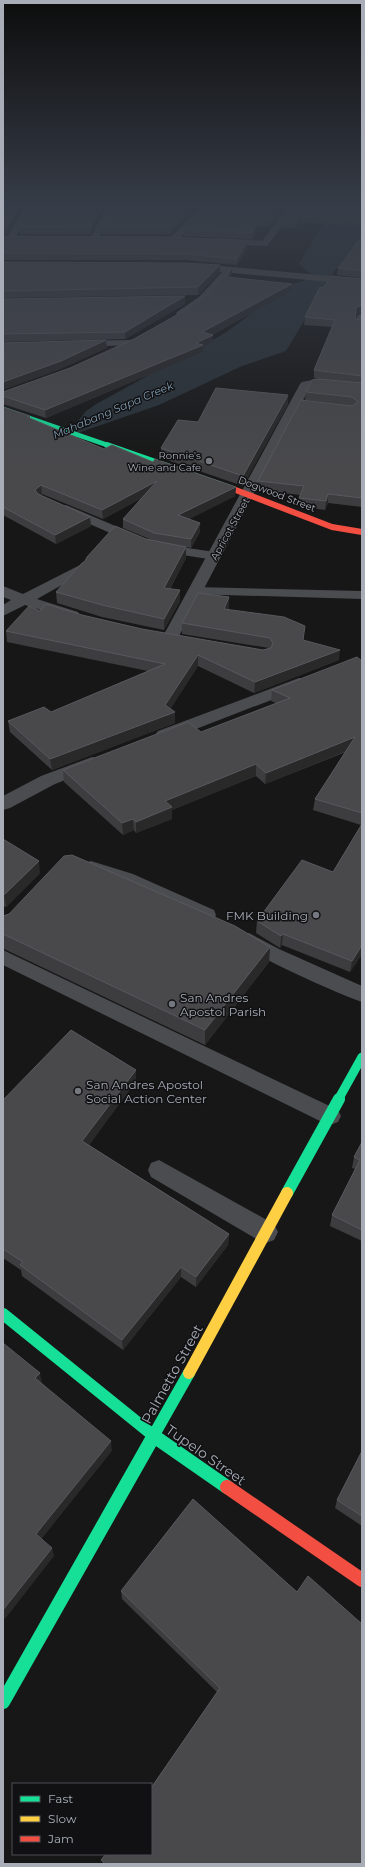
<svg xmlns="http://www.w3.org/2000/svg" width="365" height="1867" viewBox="0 0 365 1867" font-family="Montserrat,sans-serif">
  <rect width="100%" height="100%" fill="#171717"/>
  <!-- water -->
  <path fill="#2a3238" d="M335 204H362V236L333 273 286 351 242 366 159 405 75 434 69 428 76 424 86 411 98 403 225 333 292 284 303 281 312 275 299 264Z"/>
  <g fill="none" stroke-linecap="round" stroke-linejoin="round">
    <!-- lane -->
    <path fill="#4b4c50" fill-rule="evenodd" d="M66 505 139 536 141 539 139 542H131L62 512 60 509Z
      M160 544 215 552 221 556 215 560 156 551 154 548Z
      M196 587 362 591V599L191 594 189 591 191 588Z
      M91 861 133 874 214 910 216 915 214 920 207 922 200 920 121 882 85 871 82 867 85 863Z
      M249 933 279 949 362 986V1002C342 995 248 955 239 940L242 935Z
      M3 950 338 1110 341 1116 338 1122 330 1125 322 1122 3 965Z
      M159 1160 274 1224 278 1232 274 1240 266 1243 258 1240 151 1177 148 1170 151 1163Z"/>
    <!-- street -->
    <path fill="#4b4c50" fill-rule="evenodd" d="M26 204H34L14 240H8L7 238Z
      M107 204H115L99 237 98 239H92L91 237Z
      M204 204H212L177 241H171V237Z
      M290 204H298L267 246 218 244 214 241 218 238 262 241Z
      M190 263 362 279V285L232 273 205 301 181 317 177 316 176 314 177 312 199 297 222 272 187 268V264Z
      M362 313V327L356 326 355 324 357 316Z
      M130 340 134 341 135 343 134 345 77 347 72 344 77 341Z
      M317 379 362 384V390L317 385 310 387 178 638 176 641 170 643 164 641 162 638 300 384 302 382Z
      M80 565 85 566 87 569 85 572 37 599 78 612 80 615 78 618H66L25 605 3 616V605L11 600 3 597V586L23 594Z
      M299 678 305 679 308 683 305 687 170 739 164 740 158 739 155 735 158 731Z
      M92 757 99 759 101 763 99 767 55 784 10 808 3 810V796L41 776Z"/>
    <!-- fast-far4 -->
    <path stroke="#16e098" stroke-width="4.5" d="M3 409 110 446"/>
    <!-- fast-far3 -->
    <path stroke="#16e098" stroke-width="6" d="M107 445 233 489"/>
    <!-- fast-far2 -->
    <path stroke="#16e098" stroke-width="9" d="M338 1100 362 1057"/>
    <!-- fast-far1 -->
    <path stroke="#16e098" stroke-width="12" d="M287 1193 339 1099
      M3 1314 159 1440
      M151 1440 189 1373"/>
    <!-- fast -->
    <path stroke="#16e098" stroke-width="14" d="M158 1439 227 1487
      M3 1702 152 1439"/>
    <!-- slow -->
    <path stroke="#ffcf43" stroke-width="12" d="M189 1373 287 1193"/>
    <!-- jam-far1 -->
    <path stroke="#f24e42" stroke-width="6" d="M233 489 332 527 362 532"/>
    <!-- jam -->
    <path stroke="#f24e42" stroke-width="14" d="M227 1487 362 1580"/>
  </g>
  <!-- wall -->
  <path fill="#3d3d3f" d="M106 204 90 234H20L19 227Z
    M203 204 171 234H102V228Z
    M289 204 271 227 259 226 252 239 184 236V229Z
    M296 204H362V227L301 222 296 228H283V221Z
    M3 236 247 241V248L237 265 185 260H3Z
    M362 236V278L337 275 338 268Z
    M3 262 220 265V272L198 295 3 298Z
    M232 268V275L230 277 292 284V291L212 335H213V342L203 347V352L46 418 3 404V392L70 368 134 339 184 311 206 295Z
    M362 279V312L356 316 355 319 362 320V507L328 503 325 510 298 506 299 498 300 495 258 490V481L352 406H351L305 400 306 392 318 379 314 378V370L332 327 304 325 305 317 323 288Z
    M185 296V304L125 339 3 342V299Z
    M288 395V404L243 486 161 458V448L198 422Z
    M3 407 30 416V419L104 449 153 462 236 487 235 496 189 519 200 532 191 548 180 546 186 558 170 589 180 601 164 630 102 617 57 603 56 592 146 539 152 540 123 528V519L142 498 103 519 42 494 41 495 91 526 56 544 3 515Z
    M229 608 228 610 303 640 339 660 254 693 198 666 170 709 175 723 52 770 10 732 8 721 51 712 148 671 7 642 6 631 40 611 82 615 142 629 263 650 269 648 182 634V623Z
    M362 661V954L350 972 282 945 280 948 256 933 257 921 333 872 361 825 313 810 315 799 346 752 265 784 256 776 172 810V819L136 833 134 830 123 835 64 782 63 770 201 732 276 703 271 701 272 690Z
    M3 839 40 873 6 907 3 906Z
    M3 916 270 947 269 962 205 1045 4 949 3 950Z
    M136 1070V1081L89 1145 229 1234 228 1245 196 1287 181 1277 123 1350 22 1276 21 1270 3 1258V1100Z
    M362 1142V1241L330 1226 332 1215 355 1169 352 1168 354 1157Z
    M362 1451V1526L335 1508 337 1500Z
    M193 1499 362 1864H104L101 1860 217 1692 122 1599 121 1591Z"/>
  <!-- shaded-wall -->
  <path fill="#29292a" d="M21 204H25L7 234H3V227Z
    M103 204H106L90 234V228Z
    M197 204H203L171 234V228Z
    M285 204H289L271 227V220Z
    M301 216V222L296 228V222Z
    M259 219V226L252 239V233Z
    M247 241V248L237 265V259Z
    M220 265V272L198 295V287Z
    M232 268V275L226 284 227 277Z
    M292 284V291L202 340V332Z
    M185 296V304L125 339V332Z
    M362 305V312L356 316V308Z
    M213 335V342L203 347V352L46 418 45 410 196 343Z
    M106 340 107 348 61 369 3 390V382Z
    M288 395V404L243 486V476Z
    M157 481V490L103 519 102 510Z
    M41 485 42 494 36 499 35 490Z
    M236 487 235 496 179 524 178 515Z
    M328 494V503L325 510 326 501Z
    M90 517 91 526 56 544 55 535Z
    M200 523V532L191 548V539Z
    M186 547V558L164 599V588Z
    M180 590V601L164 630V619Z
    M229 597V608L224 619V609Z
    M340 650 339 660 254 693 255 682Z
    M198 655V666L166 716 175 712V723L52 770 50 759 165 705Z
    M355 737 354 748 265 784 266 773Z
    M256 764V776L172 810V819L136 833V822L165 801Z
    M133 819 134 830 123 835 122 823Z
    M39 861 40 873 6 907 4 895Z
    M283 934 282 945 280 948 281 936Z
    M362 945V954L350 972 352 961Z
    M270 947 269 962 205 1045V1030Z
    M136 1070V1081L84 1152 82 1141Z
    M229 1234 228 1245 196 1287V1277Z
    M181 1267V1277L123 1350 122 1340Z
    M40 1373 42 1383 37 1388 35 1378Z
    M111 1441 112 1451 39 1542 36 1534Z
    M52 1548 54 1556 5 1619 3 1616V1610Z"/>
  <!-- building -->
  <path fill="#49494c" stroke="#58595d" d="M3 204H21L6 227H3Z
    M32 204H103L90 228 19 227Z
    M114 204H197L171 228H102Z
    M208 204H285L271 220 259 219 252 233 184 229Z
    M296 204H362V220L301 216 296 222 283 221Z
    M3 236 174 237 247 241 237 259 185 254 3 253Z
    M362 236V271L338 268Z
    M3 262 185 263 220 265 198 287 3 291Z
    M232 268 227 277 292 284 202 332 213 335 196 343 203 345 45 410 3 396V392L70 368 134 339 184 311 206 295Z
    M331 276 362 279V305L356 308 355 319 362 320V376L314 370 335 320 305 317 320 287 323 288Z
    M185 296 125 332 3 334V299Z
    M106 340 61 361 3 382V343Z
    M318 379 362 383V498L328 494 326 501 299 498 304 486 258 481 301 400 352 406 358 402 352 397 306 392 312 380Z
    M216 388 288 395 243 476 161 448 178 420 198 422Z
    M3 407 30 416 27 417 104 449 112 445 153 462 155 459 236 487 178 515 200 523 191 539 154 533 123 519 157 481 102 510 41 485 35 490 38 494 90 517 55 535 3 507Z
    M115 526 146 539 186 547 164 588 180 590 164 619 102 605 56 592 81 564 85 561 87 557Z
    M198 593 229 597 224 609 284 617 305 626 303 640 340 650 255 682 198 655 165 705 175 712 50 759 8 721 44 707 51 712 165 664 6 631 29 606 40 611 46 604 82 615 142 629 263 650 271 648 273 643 270 638 182 623Z
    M357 657 362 661V813L315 799 355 737 266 773 256 764 165 801 172 807 136 822 133 819 122 823 63 770 188 722 201 732 290 698 272 690Z
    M362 824V945L352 961 283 934 281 936 257 921 302 860 333 872Z
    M3 839 39 861 4 895H3Z
    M72 855 235 926 270 947 205 1030 3 934V916L9 914 64 856Z
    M71 1030 136 1070 82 1141 229 1234 196 1277 181 1267 122 1340 20 1265 23 1262 3 1249V1100Z
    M362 1142V1230L332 1215 360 1160 354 1157Z
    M3 1343 40 1373 35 1378 111 1441 36 1534 52 1548 3 1610Z
    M362 1451V1516L337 1500Z
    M193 1499 297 1592 308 1576 362 1624V1864H105L101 1860 106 1854H151V1788L220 1688 121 1591Z"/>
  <!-- sky -->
  <linearGradient id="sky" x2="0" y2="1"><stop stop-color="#0d0d0d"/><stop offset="0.44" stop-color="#363c47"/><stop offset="1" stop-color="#363c47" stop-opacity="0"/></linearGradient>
  <rect width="365" height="465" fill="url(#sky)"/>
  <!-- markers -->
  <g fill="#75787f" stroke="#111113" stroke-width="1.5">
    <circle cx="209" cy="461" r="4"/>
    <circle cx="316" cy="915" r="4"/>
    <circle cx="172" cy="1004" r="4"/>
    <circle cx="78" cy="1091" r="4"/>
  </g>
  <g text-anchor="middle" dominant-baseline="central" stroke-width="3" stroke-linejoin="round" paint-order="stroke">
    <!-- far-poi labels -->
    <g font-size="10" fill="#a8adb7" stroke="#111113" text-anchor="end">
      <text x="201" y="455">Ronnie's<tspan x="201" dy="12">Wine and Cafe</tspan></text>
    </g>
    <!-- far-street labels -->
    <g font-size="10" fill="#a8adb7" stroke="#111113">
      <text transform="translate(277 494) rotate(21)">Dogwood Street</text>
      <text transform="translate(230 529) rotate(-61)">Apricot Street</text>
    </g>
    <!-- far-water labels -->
    <g font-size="11" font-style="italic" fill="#809db2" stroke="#111113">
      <text transform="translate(113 410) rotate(-23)">Mahabang Sapa Creek</text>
    </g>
    <!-- poi labels -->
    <g font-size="12" fill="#a8adb7" stroke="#111113" text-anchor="start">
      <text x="308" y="915" text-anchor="end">FMK Building</text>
      <text x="180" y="997">San Andres<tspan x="180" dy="14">Apostol Parish</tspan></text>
      <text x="86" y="1084">San Andres Apostol<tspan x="86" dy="14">Social Action Center</tspan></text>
    </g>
    <!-- near-street labels -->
    <g font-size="14" fill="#a8adb7" stroke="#111113">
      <text transform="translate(172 1374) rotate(-61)">Palmetto Street</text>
      <text transform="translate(206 1455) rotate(35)">Tupelo Street</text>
    </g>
  </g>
  <!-- border -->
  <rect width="365" height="1867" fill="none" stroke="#a8adb7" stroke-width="8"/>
  <!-- legend -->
  <rect x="12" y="1783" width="140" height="72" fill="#111113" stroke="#4d4f55"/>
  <rect x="20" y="1796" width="20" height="6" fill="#16e098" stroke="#4d4f55"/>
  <text x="48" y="1803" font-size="12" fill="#a8adb7">Fast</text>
  <rect x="20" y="1816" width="20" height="6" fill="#ffcf43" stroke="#4d4f55"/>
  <text x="48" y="1823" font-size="12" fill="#a8adb7">Slow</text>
  <rect x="20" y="1836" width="20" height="6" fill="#f24e42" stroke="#4d4f55"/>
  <text x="48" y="1843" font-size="12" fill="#a8adb7">Jam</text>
</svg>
